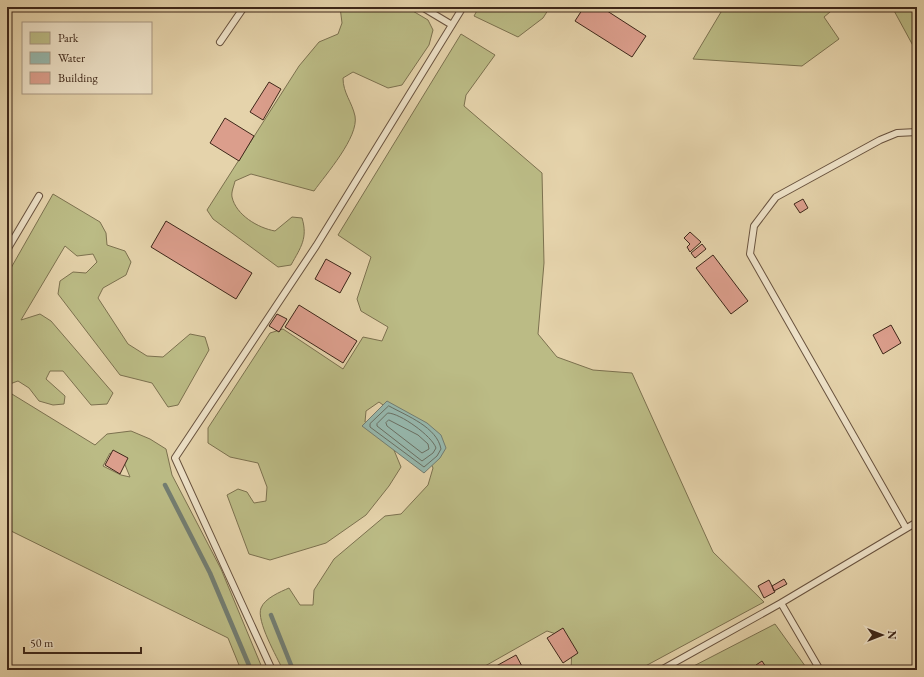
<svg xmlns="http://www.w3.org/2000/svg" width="924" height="677" viewBox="0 0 924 677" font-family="'EB Garamond',serif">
  <rect width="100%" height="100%" fill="#e5d3ab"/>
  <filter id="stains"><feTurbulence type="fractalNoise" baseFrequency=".005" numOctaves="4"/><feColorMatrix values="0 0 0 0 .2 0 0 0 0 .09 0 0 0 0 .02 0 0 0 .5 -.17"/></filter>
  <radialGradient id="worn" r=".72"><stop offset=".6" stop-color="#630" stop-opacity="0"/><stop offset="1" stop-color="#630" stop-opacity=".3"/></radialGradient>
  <!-- green -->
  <path fill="#bbbb85" stroke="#7c714f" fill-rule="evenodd" d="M340 7H406L428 20 433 30 429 45 402 85 388 88 353 72 343 78C343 93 352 102 355 116 359 137 326 174 314 191L251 174 235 181C234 186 231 192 232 197 236 215 258 228 275 231L292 217 302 218C308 238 301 247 291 265L278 267 213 219 207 210 299 66 319 42 338 34 342 23Z
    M479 7H550L543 18 518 37 474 16Z
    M724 7H836L824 17 839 39 802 66 693 59Z
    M892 7H917V53Z
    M461 34 495 55 466 95 464 106 542 173 544 263 538 334 557 357 593 370 632 373 713 552 764 602 638 670H571L572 647 562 636 547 631 478 670H283C277 657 256 621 261 608 265 598 280 592 289 588L300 605H313L314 590 334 559 385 516 401 514 428 485 433 468 415 429 379 402 366 411 365 422 389 438 401 467 389 486 366 515 326 543 270 560 249 554 227 495 238 489 247 492 254 503 266 501 267 487 258 463 230 457 208 443V428L270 333 283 329 343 369 363 337 382 341 388 327 361 311 357 299 371 257 338 235Z
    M53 194 100 222 106 233 107 245 125 251 131 262 126 275 103 288 98 298 128 344 147 356 163 357 190 334 205 337 209 350 178 405 168 407 152 383 120 375 58 294 60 281 73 272 86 273 97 262 93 254 77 256 65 246 21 320 40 314 51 321 113 393 107 404 91 405 63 371H50L46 379 65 396 64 404 53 405 39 401 29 388 18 381 7 385V275Z
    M7 391 95 445 107 434 131 431 150 439 166 449 172 475 221 569 263 670H241L228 638 7 529ZM110 453 123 460 130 477 121 475 103 466Z
    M775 624 808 670H686Z"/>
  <!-- water -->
  <path fill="#96b7ac" stroke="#737d71" d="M387 401 427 423 441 435 446 448 440 458 424 473 362 426Z"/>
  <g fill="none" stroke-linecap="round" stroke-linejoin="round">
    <!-- shore -->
    <path stroke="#6a6f62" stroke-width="1" d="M389 406C407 416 437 427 441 449L437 456 424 467 370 427V424Z
      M388 413C400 413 432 436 436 448L433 453 422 461 377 426V424Z
      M389 420 418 435 428 444 429 449 422 453 387 426 386 423Z"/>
    <!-- stream -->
    <path stroke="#737d71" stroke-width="4.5" d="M165 485 210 573 251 670
      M271 615 293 670"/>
  </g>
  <!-- building -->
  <path fill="#db9e8c" stroke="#3e2719" d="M584 7H601L646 36 632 57 575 21Z
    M269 82 281 89 263 120 250 112Z
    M225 118 254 136 239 161 210 143Z
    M803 199 808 208 800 213 794 204Z
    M166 221 252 273 236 299 151 247Z
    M690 232 701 242 690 252 687 247 690 244 684 238Z
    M702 244 706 249 695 258 691 253Z
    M713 255 748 301 731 314 696 268Z
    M326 259 351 273 340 293 315 279Z
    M299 305 357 341 343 363 285 327Z
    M277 314 287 319 279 332 269 326Z
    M891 325 901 343 883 354 873 335Z
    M113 450 128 458 120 474 105 465Z
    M784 579 787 584 774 591 772 586Z
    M769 580 775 592 764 598 758 586Z
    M563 628 578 653 563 663 547 638Z
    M516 655 524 670H489Z
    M762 661 768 670H760L756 665Z"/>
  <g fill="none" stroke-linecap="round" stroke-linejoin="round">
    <!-- lane casing -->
    <g stroke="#68523e" stroke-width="8">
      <path id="lane" d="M422 7 452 25
        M220 42 244 7
        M7 250 39 196
        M906 528 750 254 754 226 776 197 880 140 897 133 917 132
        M272 670 175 458 316 246 463 7
        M661 670 781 603
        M820 670 781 603 917 522"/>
    </g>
    <!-- lane -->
    <use href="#lane" stroke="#eee2c8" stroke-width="6"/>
  </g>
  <!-- margin -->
  <rect width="924" height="677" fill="none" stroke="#e5d3ab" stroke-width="24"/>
  <rect x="8" y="8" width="908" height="661" fill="none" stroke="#3e2719" stroke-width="2"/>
  <rect x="12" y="12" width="900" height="653" fill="none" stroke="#3e2719"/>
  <!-- legend -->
  <rect x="22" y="22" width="130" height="72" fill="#eee2c8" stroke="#a89782"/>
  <rect x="30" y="32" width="20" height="12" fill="#bbbb85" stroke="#a89782"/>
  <text x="58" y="42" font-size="12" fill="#3e2719">Park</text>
  <rect x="30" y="52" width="20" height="12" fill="#96b7ac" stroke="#a89782"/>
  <text x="58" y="62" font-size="12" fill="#3e2719">Water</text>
  <rect x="30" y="72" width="20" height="12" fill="#db9e8c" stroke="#a89782"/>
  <text x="58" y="82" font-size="12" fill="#3e2719">Building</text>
  <!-- north arrow -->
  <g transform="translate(882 635) rotate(90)" stroke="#eee2c8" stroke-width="3" paint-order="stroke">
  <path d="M0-3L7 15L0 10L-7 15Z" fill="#3e2719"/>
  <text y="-6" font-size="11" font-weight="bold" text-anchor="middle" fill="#3e2719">N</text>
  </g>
  <!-- scale -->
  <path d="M24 647v6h117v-6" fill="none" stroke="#3e2719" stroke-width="2"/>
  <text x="30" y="647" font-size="12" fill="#3e2719" stroke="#eee2c8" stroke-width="3" paint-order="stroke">50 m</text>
  <rect width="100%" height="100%" filter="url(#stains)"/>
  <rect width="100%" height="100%" fill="url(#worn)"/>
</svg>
